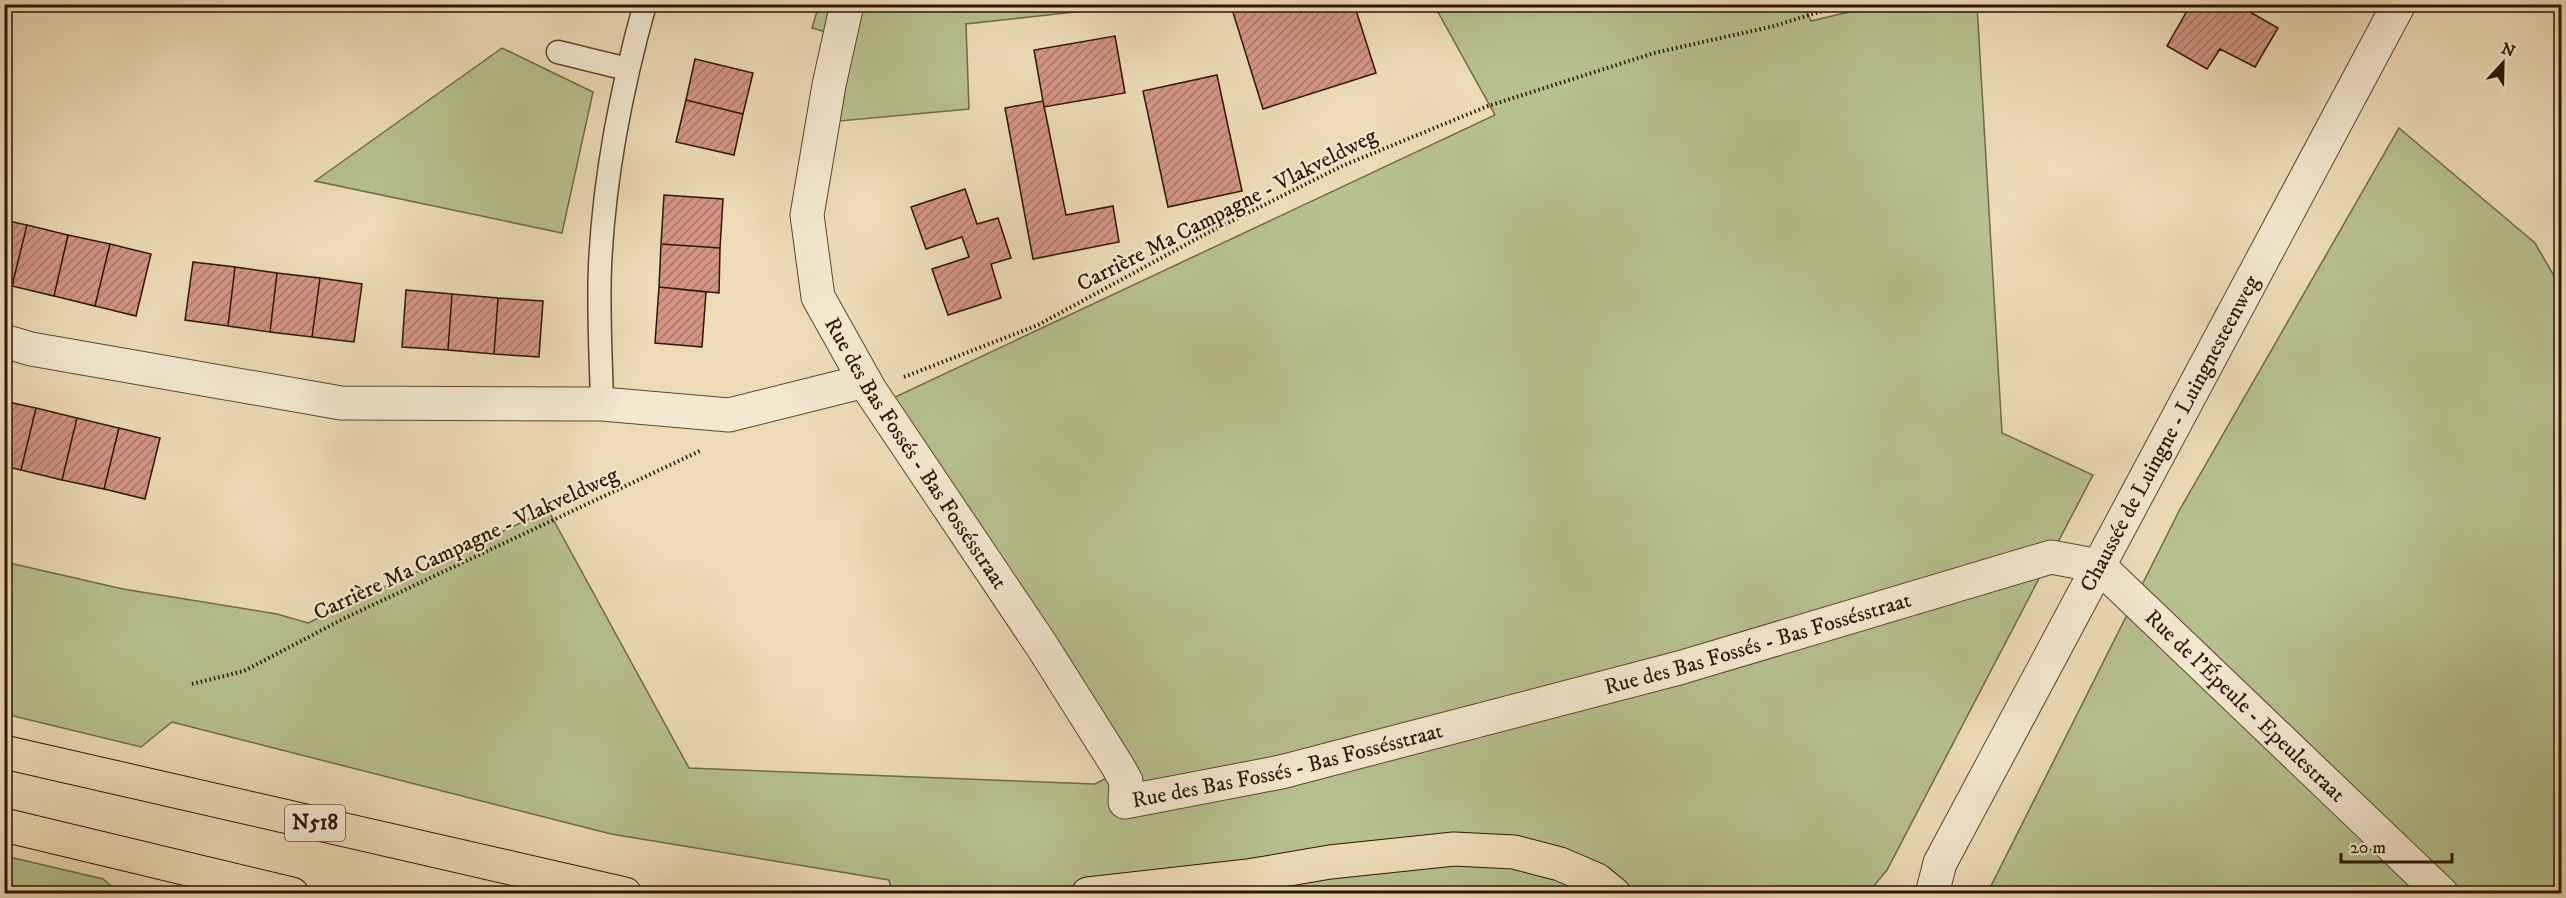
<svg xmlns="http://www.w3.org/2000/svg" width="2566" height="898" viewBox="0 0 2566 898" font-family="'IM FELL DW Pica',serif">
  <defs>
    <pattern id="building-hatch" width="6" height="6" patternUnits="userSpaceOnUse" patternTransform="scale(1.5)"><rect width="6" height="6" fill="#d39485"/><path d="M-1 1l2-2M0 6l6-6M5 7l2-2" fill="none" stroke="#ac786b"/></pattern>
  </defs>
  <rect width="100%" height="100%" fill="#eddbb7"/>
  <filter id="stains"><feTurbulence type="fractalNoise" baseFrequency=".00333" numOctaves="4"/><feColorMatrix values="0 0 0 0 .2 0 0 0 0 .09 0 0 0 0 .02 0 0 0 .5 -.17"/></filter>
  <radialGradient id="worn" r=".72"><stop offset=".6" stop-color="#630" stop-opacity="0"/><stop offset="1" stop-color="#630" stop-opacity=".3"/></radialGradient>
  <!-- green -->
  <path fill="#b7c08f" stroke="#726a48" stroke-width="1.5" d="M1804 4 1811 21 1878 5H1977L2002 433 2093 475 1887 870 1868 893H892L889 880 611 834 172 722 141 747 5 714V562L123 589 277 614 308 623 548 510 689 768 1095 784 1134 764 893 398 1495 115 1434 5Z
    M819 5H1138L966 24 969 109 840 121 853 40 812 28Z
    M502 48 593 92 562 233 315 181Z
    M2399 128 2535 243 2561 288V893L1987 894 2179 511Z
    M5 856 103 879 119 893H5Z"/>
  <!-- building -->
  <path fill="url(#building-hatch)" stroke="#2e1502" stroke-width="1.5" d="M1235 4H1354L1376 73 1263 109 1231 6Z
    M2191 4H2236L2278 28 2255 67 2220 49 2207 69 2167 46Z
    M1115 36 1125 93 1044 107 1034 50Z
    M695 59 753 73 743 114 686 100Z
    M1217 75 1242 191 1168 207 1143 91Z
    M686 100 743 114 734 155 676 142Z
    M1043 101 1066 215 1113 206 1119 242 1033 259 1005 108Z
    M965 189 977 224 998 218 1011 258 991 264 1001 298 948 315 932 269 969 257 962 237 926 249 911 207Z
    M664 195 723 199 720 248 661 244Z
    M4 220 27 225 12 286 4 284Z
    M27 225 68 235 54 296 12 286Z
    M68 235 110 244 95 306 54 296Z
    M110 244 151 254 136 316 95 306Z
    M661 244 720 248 719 293 659 287Z
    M193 262 235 267 228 326 185 320Z
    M235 267 277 273 270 332 228 326Z
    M277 273 320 278 312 337 270 332Z
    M320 278 362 284 354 342 312 337Z
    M659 287 706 292 702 347 655 343Z
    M406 290 452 294 448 350 402 347Z
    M452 294 498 298 494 354 448 350Z
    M498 298 543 301 539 357 494 354Z
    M4 401 36 408 21 470 4 466Z
    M36 408 77 418 62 480 21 470Z
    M77 418 119 428 104 489 62 480Z
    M119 428 160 438 145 499 104 489Z"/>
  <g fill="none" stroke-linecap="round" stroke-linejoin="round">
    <!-- service casing -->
    <g stroke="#5e462f" stroke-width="25">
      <path id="service" d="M558 52 627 69
        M602 404C601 358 598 312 600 266 604 177 621 90 645 4"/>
    </g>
    <!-- minor casing -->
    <g stroke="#5e462f" stroke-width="35">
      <g id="minor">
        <path id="s1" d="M847 4 829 85 807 215 818 297 870 390 1042 646 1117 765 1126 781 1125 802 1281 772 1679 668 2051 557 2099 566 2442 894"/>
        <path d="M4 341 31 349 341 403 602 404 729 415 865 381"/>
      </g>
    </g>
    <!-- tertiary casing -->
    <g stroke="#5e462f" stroke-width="35">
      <g id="tertiary">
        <path id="s2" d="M1932 894 1940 863 2399 4"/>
      </g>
    </g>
    <!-- trunk casing -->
    <g stroke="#2e1502" stroke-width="35">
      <path id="trunk" d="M4 752 625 894
        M4 825 292 894
        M1088 894 1248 876 1330 862 1454 849 1514 852 1560 864 1597 880 1614 894"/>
    </g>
    <!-- path -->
    <path stroke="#2e1502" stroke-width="4" stroke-dasharray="1.5 3" stroke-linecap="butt" d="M904 377 1038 325 1198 238 1342 166 1488 106 1654 53 1774 26 1845 4
      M192 684 244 671 345 618 702 450"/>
    <!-- service -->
    <use href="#service" stroke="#f3e8d0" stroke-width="22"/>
    <!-- minor -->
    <use href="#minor" stroke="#f3e8d0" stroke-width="33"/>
    <!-- tertiary -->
    <use href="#tertiary" stroke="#f3e8d0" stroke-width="33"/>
    <!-- trunk -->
    <use href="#trunk" stroke="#eddbb7" stroke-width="33"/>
  </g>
  <g text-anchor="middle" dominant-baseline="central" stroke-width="4.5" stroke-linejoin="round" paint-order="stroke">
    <!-- shield labels -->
    <rect fill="#f3e8d0" stroke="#695440" stroke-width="1.5" x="285" y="805" width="60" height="36" rx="4.5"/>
    <g font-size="21" font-weight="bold" fill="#2e1502">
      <text x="315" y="823">N518</text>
    </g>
    <!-- street labels -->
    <g font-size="22" fill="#2e1502" stroke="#f3e8d0">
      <text transform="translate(1227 210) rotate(-27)">Carrière Ma Campagne - Vlakveldweg</text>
      <text stroke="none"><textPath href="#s2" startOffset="519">Chaussée de Luingne - Luingnesteenweg</textPath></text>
      <text stroke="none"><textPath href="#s1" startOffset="482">Rue des Bas Fossés - Bas Fossésstraat</textPath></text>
      <text transform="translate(466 544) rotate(-25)">Carrière Ma Campagne - Vlakveldweg</text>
      <text stroke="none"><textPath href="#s1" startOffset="1545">Rue des Bas Fossés - Bas Fossésstraat</textPath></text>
      <text stroke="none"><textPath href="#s1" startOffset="2102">Rue de l'Épeule - Epeulestraat</textPath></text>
      <text stroke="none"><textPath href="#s1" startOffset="1059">Rue des Bas Fossés - Bas Fossésstraat</textPath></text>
    </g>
  </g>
  <!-- margin -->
  <rect width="2566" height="898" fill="none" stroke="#eddbb7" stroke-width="24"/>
  <rect x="6" y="6" width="2554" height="886" fill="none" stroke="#2e1502" stroke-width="3"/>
  <rect x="12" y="12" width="2542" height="874" fill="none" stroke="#2e1502" stroke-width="1.5"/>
  <!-- north arrow -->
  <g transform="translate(2503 63) rotate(22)" stroke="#f3e8d0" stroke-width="4.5" paint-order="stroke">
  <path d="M0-4.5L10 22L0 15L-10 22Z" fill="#2e1502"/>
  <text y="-9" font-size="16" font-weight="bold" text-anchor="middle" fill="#2e1502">N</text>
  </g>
  <!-- scale -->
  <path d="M2341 853v9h111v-9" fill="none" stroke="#2e1502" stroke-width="3"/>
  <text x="2350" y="853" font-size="18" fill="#2e1502" stroke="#f3e8d0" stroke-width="4.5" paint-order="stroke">20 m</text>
  <rect width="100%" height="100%" filter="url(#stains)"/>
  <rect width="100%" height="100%" fill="url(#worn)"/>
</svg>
